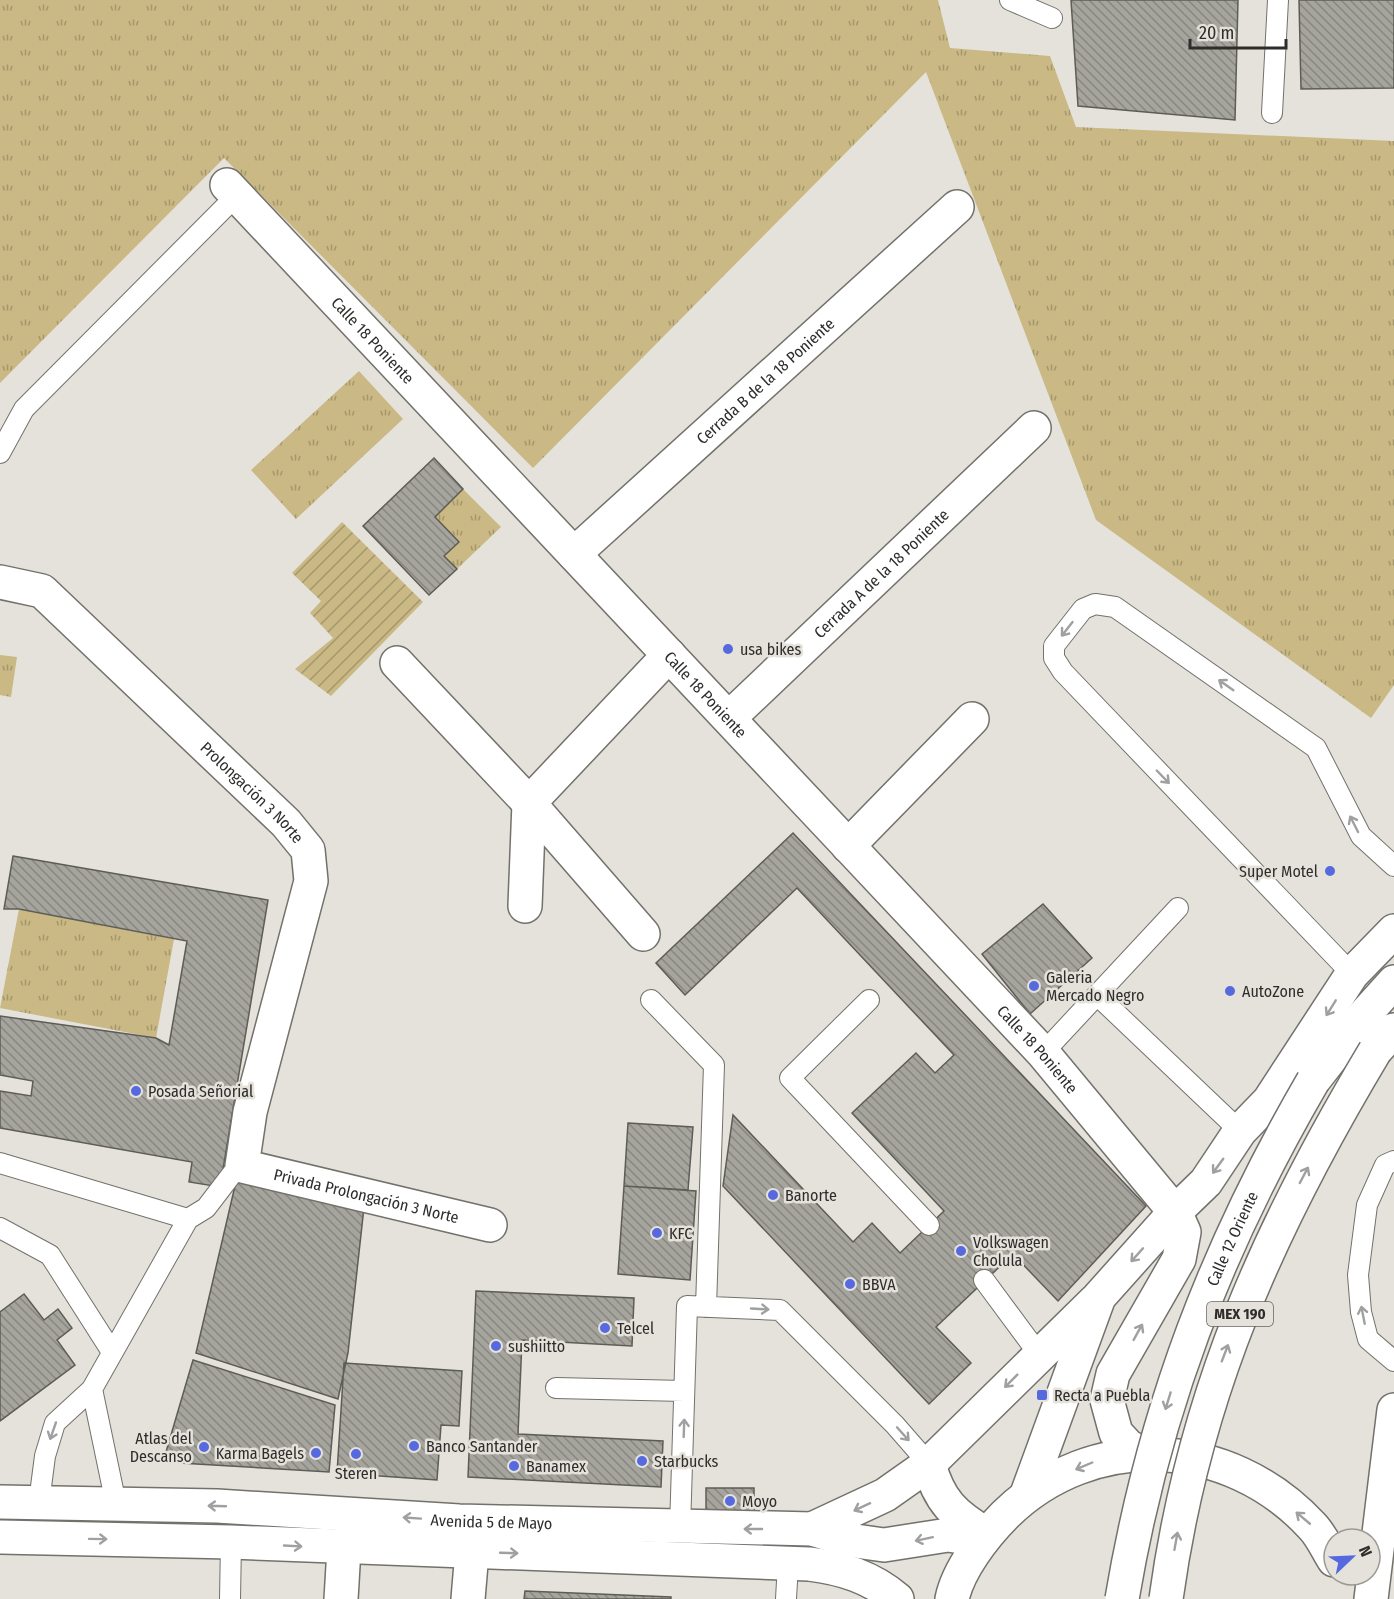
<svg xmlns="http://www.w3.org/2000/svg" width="1394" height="1599" viewBox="0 0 1394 1599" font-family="'Fira Sans Condensed',sans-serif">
  <defs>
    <pattern id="grass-tufts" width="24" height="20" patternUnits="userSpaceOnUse" patternTransform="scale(1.5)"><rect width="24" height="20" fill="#cab984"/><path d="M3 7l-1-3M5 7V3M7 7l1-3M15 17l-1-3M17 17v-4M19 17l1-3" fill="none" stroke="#a4976c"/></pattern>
    <pattern id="garden-furrows" width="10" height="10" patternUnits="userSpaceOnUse" patternTransform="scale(1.5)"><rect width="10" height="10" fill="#cab984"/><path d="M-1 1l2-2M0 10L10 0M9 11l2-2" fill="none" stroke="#a4976c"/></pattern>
    <pattern id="building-back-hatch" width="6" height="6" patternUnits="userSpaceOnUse" patternTransform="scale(1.5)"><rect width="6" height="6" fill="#a5a49d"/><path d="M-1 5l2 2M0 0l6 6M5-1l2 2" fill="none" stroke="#878680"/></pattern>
  </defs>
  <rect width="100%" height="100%" fill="#e4e2db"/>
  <!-- grass -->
  <path fill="url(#grass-tufts)" d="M0 0H938L950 48 1050 56 1076 127 1394 141V685L1371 718 1096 520 926 72 533 468 224 158 0 383Z
    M359 371 403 419 296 519 251 470Z
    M463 489 501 527 457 569 444 556 459 542 435 517Z
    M0 655 17 657 11 697 0 695Z
    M19 909 174 939 156 1038 0 1008Z"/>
  <!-- garden -->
  <path fill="url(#garden-furrows)" d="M342 522 423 602 331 696 295 669 333 638 310 613 321 601 292 573Z"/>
  <!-- building -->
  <path fill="url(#building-back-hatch)" stroke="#5e5c56" stroke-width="1.5" d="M1071 0H1238L1235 120 1078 106Z
    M1299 0H1394V88L1301 89Z
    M434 458 463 489 435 517 459 542 444 556 457 569 429 595 363 526Z
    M793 833 1146 1206 1058 1301 1013 1254 936 1327 971 1363 929 1404 723 1186 733 1115 853 1242 872 1223 900 1253 944 1211 852 1113 916 1053 935 1073 954 1055 797 888 685 995 656 963Z
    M13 856 268 900 220 1187 189 1182 192 1162 0 1128V1091L31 1096 33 1081 0 1075V1016L156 1038 169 1045 187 941 19 909H4Z
    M1043 904 1092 958 1030 1014 982 954Z
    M628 1123 693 1127 688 1190 624 1186Z
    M238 1173 364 1207 348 1353 338 1399 196 1353Z
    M624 1186 696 1191 690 1280 618 1274Z
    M476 1291 634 1298 632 1346 522 1340 518 1434 663 1441 661 1487 468 1477Z
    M24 1294 44 1320 58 1309 72 1328 57 1340 75 1365 0 1421V1312Z
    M193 1360 335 1405 329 1472 163 1462Z
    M344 1363 462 1371 459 1426 441 1425 437 1480 337 1473Z
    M706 1488H754V1514H706Z
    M525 1591 671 1597V1599H524Z"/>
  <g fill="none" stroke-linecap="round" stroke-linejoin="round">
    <!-- service casing -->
    <g stroke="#73716b" stroke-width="22">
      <path id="service" d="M1010 0 1052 18
        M1272 113 1278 0
        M0 453 24 409 237 195
        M1352 974 1063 672 1054 658V646L1083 609 1095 604 1115 607 1316 748 1361 836 1394 866
        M1098 996 1240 1131
        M651 1000 714 1065 706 1307
        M869 1000 790 1078 929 1225
        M1043 1053 1178 908
        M1394 1161 1385 1165 1367 1205 1358 1275 1361 1312 1368 1339 1394 1361
        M0 1163 188 1219 92 1389 55 1423 45 1456 39 1502
        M188 1219 206 1208 232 1174 242 1166
        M0 1228 50 1255 112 1352
        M984 1280 1038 1353
        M556 1388 684 1391
        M92 1389 116 1504
        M680 1528 687 1306 780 1310 895 1425 929 1464
        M230 1599 231 1542
        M786 1599 788 1563"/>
    </g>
    <!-- minor casing -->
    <g stroke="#73716b" stroke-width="36">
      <g id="minor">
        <path id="s1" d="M227 185 1043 1053 1175 1212"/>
        <path id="s2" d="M574 554 957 207"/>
        <path id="s3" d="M0 582 42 591 286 823 308 850 311 881 250 1112 242 1166 490 1225"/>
        <path d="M397 663 529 803 643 934"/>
        <path id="s4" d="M729 718 1034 428"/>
        <path d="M848 846 972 719"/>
        <path d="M525 906 529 803 669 655"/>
        <path d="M341 1599 344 1549"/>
        <path d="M468 1599 472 1552"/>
      </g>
    </g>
    <!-- secondary casing -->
    <g stroke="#73716b" stroke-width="36">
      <g id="secondary">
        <path d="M1141 1453 1128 1446 1116 1433 1107 1400 1113 1374 1179 1259 1184 1232 1175 1212"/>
        <path d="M929 1464C939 1501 954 1515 986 1534"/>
        <path d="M1027 1494 1099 1297 1175 1212 1206 1182 1240 1131 1269 1101 1352 974 1394 931"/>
        <path id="s5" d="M0 1502 217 1506 459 1521 812 1529 848 1540 884 1545 948 1535 981 1540"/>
        <path d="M812 1529 885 1495 929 1464 1095 1301"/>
        <path d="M0 1537 231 1542 809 1564C842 1568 871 1577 897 1599"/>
        <path d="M952 1599C958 1570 984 1536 1005 1515 1092 1429 1229 1436 1312 1526 1321 1535 1327 1549 1334 1560"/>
        <path d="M1371 1599 1394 1410"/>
      </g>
    </g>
    <!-- primary casing -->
    <g stroke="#73716b" stroke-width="36">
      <path id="primary" d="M1375 1051 1394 1030
        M1313 1081 1366 1013 1394 982"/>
    </g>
    <!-- service -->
    <use href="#service" stroke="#fff" stroke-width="20"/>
    <!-- minor -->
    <use href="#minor" stroke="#fff" stroke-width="33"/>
    <!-- secondary -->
    <use href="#secondary" stroke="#fff" stroke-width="33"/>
    <!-- primary -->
    <use href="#primary" stroke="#fff" stroke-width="33"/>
    <!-- primary-bridge casing -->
    <g stroke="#73716b" stroke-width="36" stroke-linecap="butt">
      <g id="primary-bridge">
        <path id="s6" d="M1122 1599C1154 1409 1216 1248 1313 1081"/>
        <path d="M1166 1599C1194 1393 1269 1228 1375 1051"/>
      </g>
    </g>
    <!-- primary-bridge -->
    <use href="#primary-bridge" stroke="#fff" stroke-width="33"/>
  </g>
  <!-- one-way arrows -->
  <defs><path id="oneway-shaft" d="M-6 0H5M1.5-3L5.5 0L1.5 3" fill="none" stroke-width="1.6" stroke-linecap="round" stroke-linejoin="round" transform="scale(1.5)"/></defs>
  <g stroke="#a1a0a0">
    <use href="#oneway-shaft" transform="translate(1067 629) rotate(128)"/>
    <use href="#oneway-shaft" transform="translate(1226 685) rotate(-145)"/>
    <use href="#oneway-shaft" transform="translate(1163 777) rotate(46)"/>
    <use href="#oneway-shaft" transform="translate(1354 824) rotate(-117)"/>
    <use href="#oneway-shaft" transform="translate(1331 1008) rotate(122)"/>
    <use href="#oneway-shaft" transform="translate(1218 1166) rotate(126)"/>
    <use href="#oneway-shaft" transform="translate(1304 1175) rotate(-62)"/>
    <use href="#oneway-shaft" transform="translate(1137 1255) rotate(132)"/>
    <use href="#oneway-shaft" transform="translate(760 1309) rotate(3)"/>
    <use href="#oneway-shaft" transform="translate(1363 1315) rotate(-101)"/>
    <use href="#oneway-shaft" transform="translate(1138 1332) rotate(-61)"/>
    <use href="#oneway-shaft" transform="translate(1225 1353) rotate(-69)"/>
    <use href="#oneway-shaft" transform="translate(1011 1381) rotate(135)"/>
    <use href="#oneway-shaft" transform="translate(1168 1401) rotate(107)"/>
    <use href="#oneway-shaft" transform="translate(684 1428) rotate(-88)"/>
    <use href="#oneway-shaft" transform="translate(53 1431) rotate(109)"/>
    <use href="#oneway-shaft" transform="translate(903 1434) rotate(48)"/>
    <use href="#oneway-shaft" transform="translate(1084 1466) rotate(157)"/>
    <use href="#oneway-shaft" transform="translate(217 1506) rotate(-178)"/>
    <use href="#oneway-shaft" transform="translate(862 1507) rotate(155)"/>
    <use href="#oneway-shaft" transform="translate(412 1518) rotate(-176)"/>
    <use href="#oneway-shaft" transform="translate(1303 1518) rotate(-140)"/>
    <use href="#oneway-shaft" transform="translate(753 1529) rotate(-180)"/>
    <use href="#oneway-shaft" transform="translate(98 1539) rotate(1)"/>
    <use href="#oneway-shaft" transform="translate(924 1539) rotate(168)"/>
    <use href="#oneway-shaft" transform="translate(1176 1541) rotate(-80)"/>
    <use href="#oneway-shaft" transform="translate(293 1546) rotate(3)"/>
    <use href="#oneway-shaft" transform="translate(509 1553) rotate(2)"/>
  </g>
  <!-- markers -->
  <g fill="#5669df" stroke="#e4e2db" stroke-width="2">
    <circle cx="728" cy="649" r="6"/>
    <circle cx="1330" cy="871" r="6"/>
    <circle cx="1034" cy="986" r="6"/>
    <circle cx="1230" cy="991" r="6"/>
    <circle cx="136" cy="1091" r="6"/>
    <circle cx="773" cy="1195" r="6"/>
    <circle cx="657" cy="1233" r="6"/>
    <circle cx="961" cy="1251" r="6"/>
    <circle cx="850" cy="1284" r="6"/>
    <circle cx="605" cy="1328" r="6"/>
    <circle cx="496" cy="1346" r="6"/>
    <rect x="1036" y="1389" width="12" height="12" rx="3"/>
    <circle cx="414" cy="1446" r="6"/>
    <circle cx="204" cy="1447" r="6"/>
    <circle cx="316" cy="1453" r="6"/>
    <circle cx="356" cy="1454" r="6"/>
    <circle cx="642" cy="1461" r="6"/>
    <circle cx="514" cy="1466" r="6"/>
    <circle cx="730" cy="1501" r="6"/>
  </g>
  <g text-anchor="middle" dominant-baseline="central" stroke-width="5" stroke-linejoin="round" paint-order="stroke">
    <!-- shield labels -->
    <rect fill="#e4e2db" stroke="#656360" stroke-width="1.5" x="1207" y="1302" width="66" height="24" rx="4.5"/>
    <g font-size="15" font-weight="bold" fill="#2e2d2b">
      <text x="1240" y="1314">MEX 190</text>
    </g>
    <!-- street labels -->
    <g font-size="16" fill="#2e2d2b" stroke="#e4e2db">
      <text stroke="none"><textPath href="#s1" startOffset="213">Calle 18 Poniente</textPath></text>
      <text stroke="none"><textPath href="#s2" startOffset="258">Cerrada B de la 18 Poniente</textPath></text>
      <text stroke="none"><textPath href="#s4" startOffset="210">Cerrada A de la 18 Poniente</textPath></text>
      <text stroke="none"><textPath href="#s1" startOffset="699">Calle 18 Poniente</textPath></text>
      <text stroke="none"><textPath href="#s3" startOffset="334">Prolongación 3 Norte</textPath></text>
      <text stroke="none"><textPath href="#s1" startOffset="1185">Calle 18 Poniente</textPath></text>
      <text stroke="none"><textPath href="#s3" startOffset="867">Privada Prolongación 3 Norte</textPath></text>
      <text stroke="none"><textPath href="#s6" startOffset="378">Calle 12 Oriente</textPath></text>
      <text stroke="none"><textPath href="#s5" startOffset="492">Avenida 5 de Mayo</textPath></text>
    </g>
    <!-- poi labels -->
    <g font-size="16" fill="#2e2d2b" stroke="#e4e2db" text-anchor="start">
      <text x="740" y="649">usa bikes</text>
      <text x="1318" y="871" text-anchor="end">Super Motel</text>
      <text x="1046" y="977">Galeria<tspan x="1046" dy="18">Mercado Negro</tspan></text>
      <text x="1242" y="991">AutoZone</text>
      <text x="148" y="1091">Posada Señorial</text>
      <text x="785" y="1195">Banorte</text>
      <text x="669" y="1233">KFC</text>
      <text x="973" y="1242">Volkswagen<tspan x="973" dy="18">Cholula</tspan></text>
      <text x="862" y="1284">BBVA</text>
      <text x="617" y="1328">Telcel</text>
      <text x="508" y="1346">sushiitto</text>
      <text x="1054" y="1395">Recta a Puebla</text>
      <text x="192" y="1438" text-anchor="end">Atlas del<tspan x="192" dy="18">Descanso</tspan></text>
      <text x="426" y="1446">Banco Santander</text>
      <text x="304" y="1453" text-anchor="end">Karma Bagels</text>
      <text x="654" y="1461">Starbucks</text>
      <text x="526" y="1466">Banamex</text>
      <text x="356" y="1473" text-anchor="middle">Steren</text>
      <text x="742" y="1501">Moyo</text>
    </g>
  </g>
  <!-- north arrow -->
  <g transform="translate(1352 1557) rotate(67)"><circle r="28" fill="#e4e2db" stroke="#9b9a95" stroke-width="1.5"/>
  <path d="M0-4.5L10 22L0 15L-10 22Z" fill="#5669df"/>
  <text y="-9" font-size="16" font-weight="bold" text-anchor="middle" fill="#2e2d2b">N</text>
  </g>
  <!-- scale -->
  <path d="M1190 39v9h96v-9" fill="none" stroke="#2e2d2b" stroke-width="3"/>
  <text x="1199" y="39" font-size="18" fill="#2e2d2b" stroke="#e4e2db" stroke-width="4.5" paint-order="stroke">20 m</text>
</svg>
